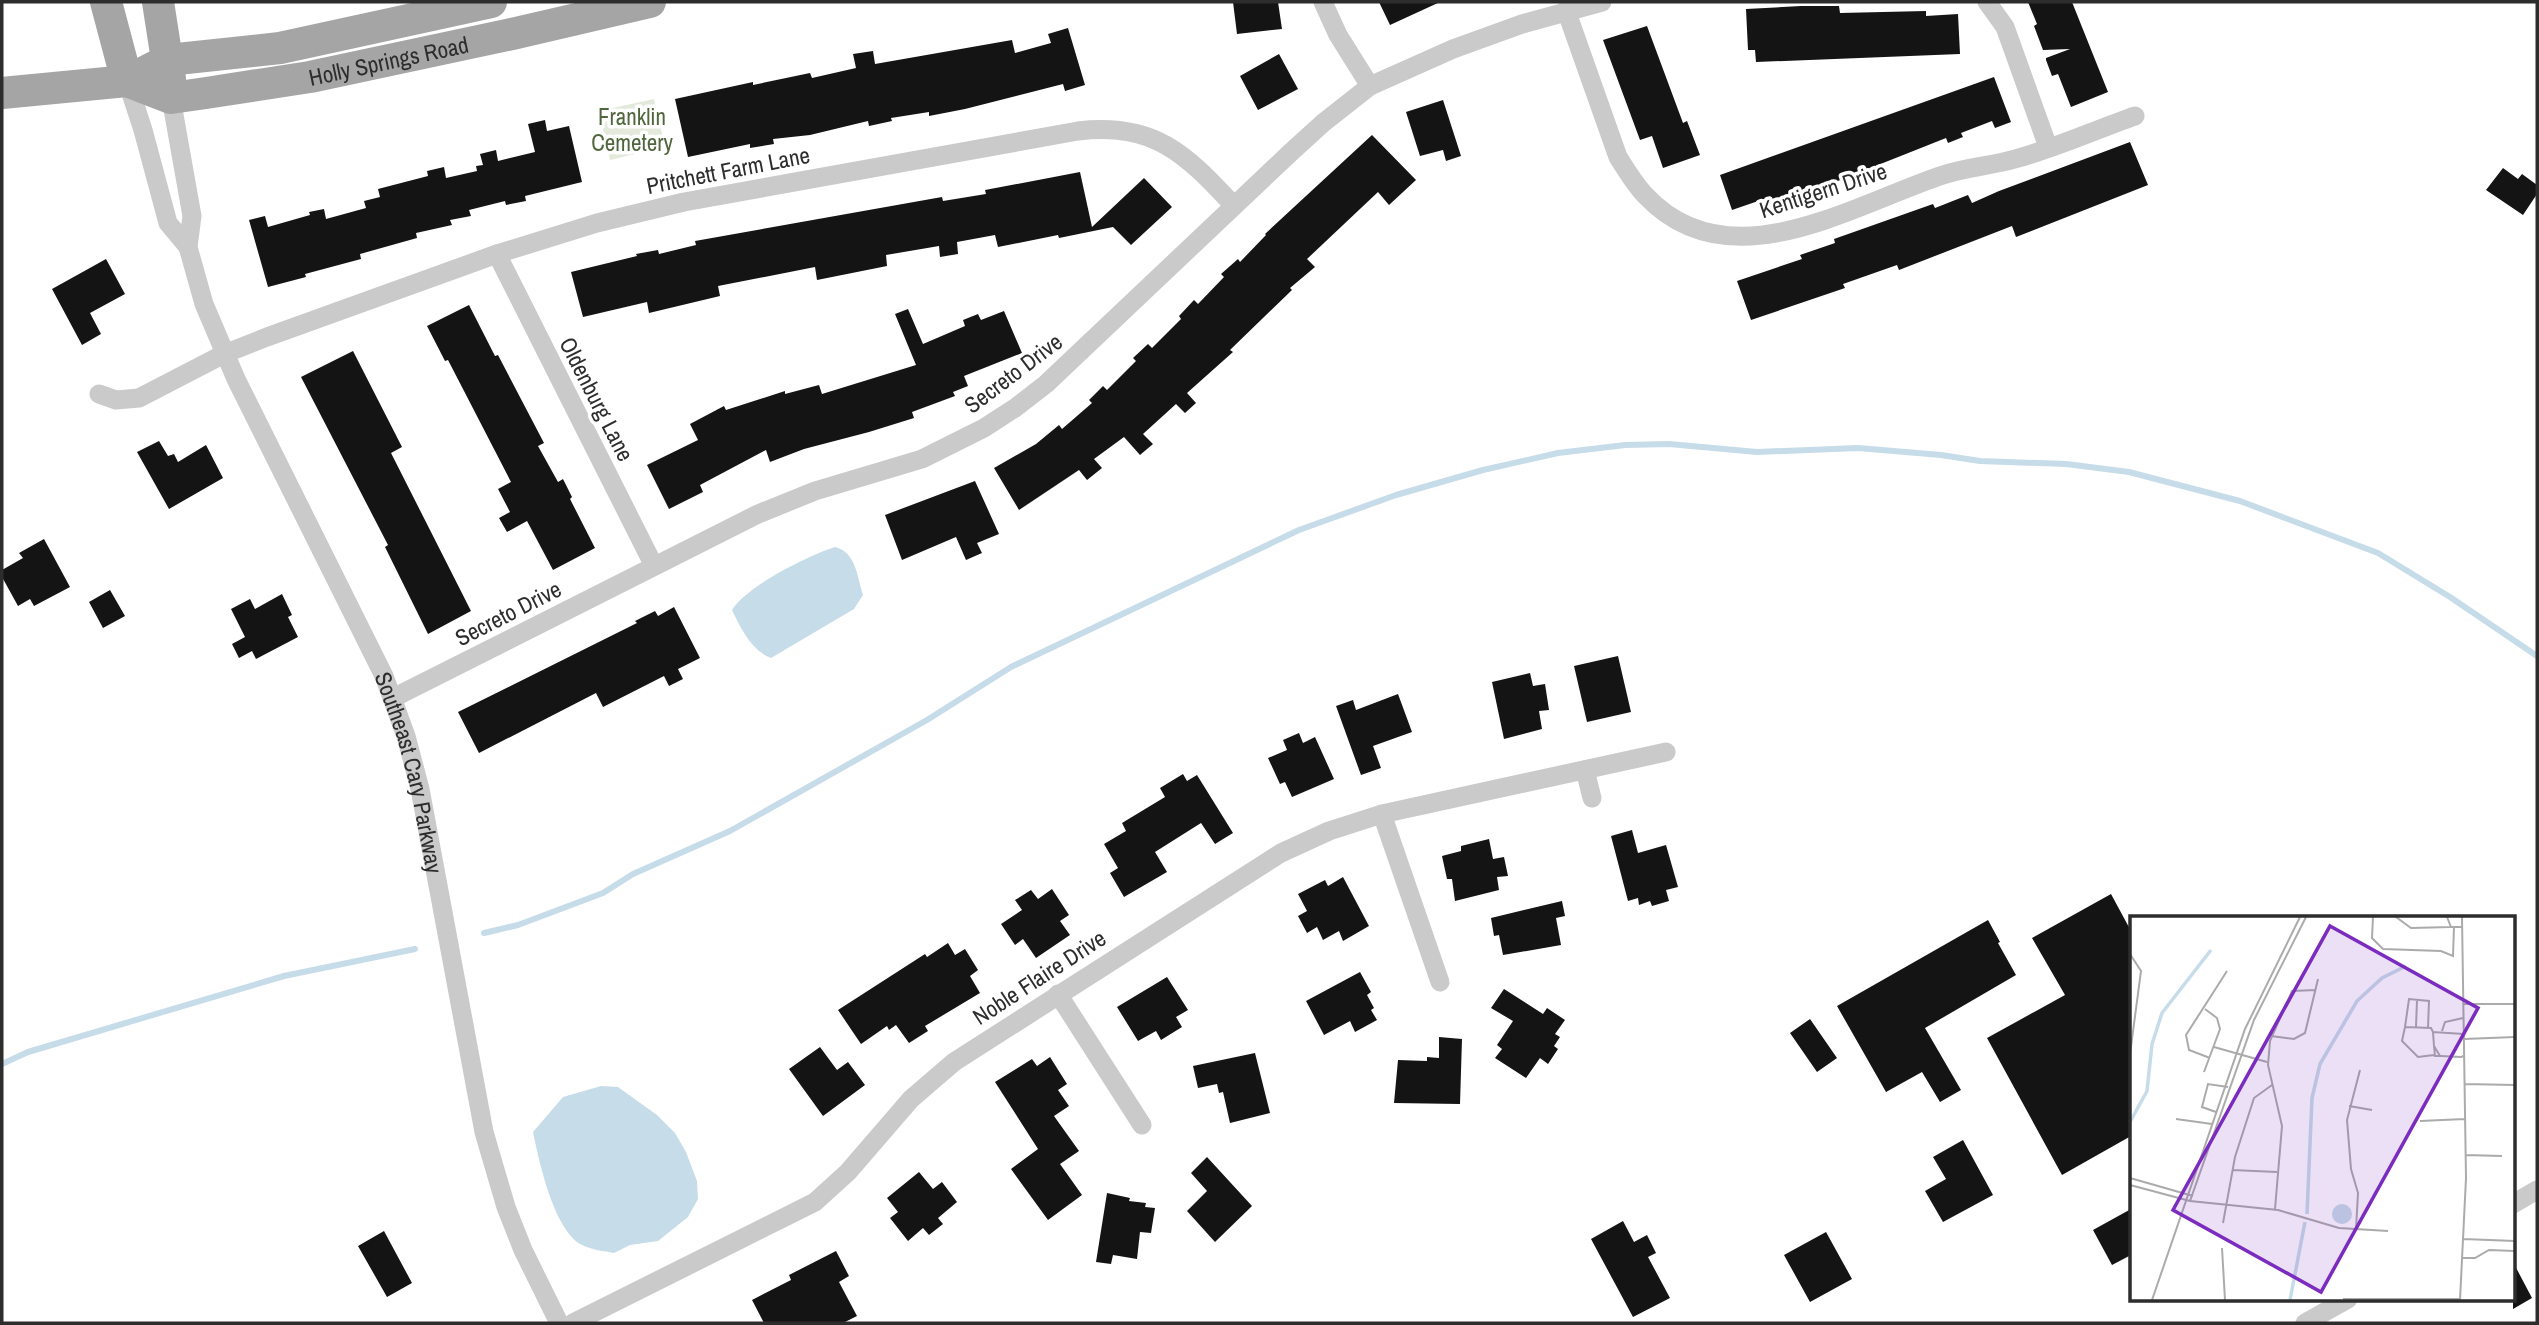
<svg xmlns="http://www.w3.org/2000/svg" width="2539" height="1325" viewBox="0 0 2539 1325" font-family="'Archivo Narrow',sans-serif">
  <rect width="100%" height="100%" fill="#fff"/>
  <!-- green -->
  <path fill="#e3eadb" d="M654 99 665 147 610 160 599 111Z"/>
  <!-- water -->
  <path fill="#c7dce9" d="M835 547C856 552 857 576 863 595L854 609 771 658C751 650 741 629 732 610 747 586 807 556 835 547Z
    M601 1086 618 1087 657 1115 675 1133 686 1152 697 1181 698 1199 688 1217 658 1241 630 1245 614 1253C604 1251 592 1250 582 1245 554 1231 539 1161 533 1132L563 1097Z"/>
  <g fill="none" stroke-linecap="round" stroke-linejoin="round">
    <!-- stream -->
    <path stroke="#c7dce9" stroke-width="6" d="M484 933 518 925 603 893 633 874 730 831 927 720 1011 667 1299 530 1396 495 1483 470 1558 453 1625 445 1669 444 1757 452 1858 448 1941 455 1980 461 2066 464 2129 472 2240 501 2378 553 2450 597 2537 656
      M2 1064 28 1052 284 976 415 949"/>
  </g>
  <!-- building -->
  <path fill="#141414" d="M1233 2H1278L1282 29 1237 34Z
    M1379 2H1440L1390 25Z
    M2028 2H2072L2108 92 2071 107 2058 74 2052 76 2046 60V58L2070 49 2043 50 2034 26 2037 24Z
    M1801 6H1839L1840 13 1926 11V16L1958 14 1960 54 1756 62 1755 50H1748L1746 9Z
    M1647 26 1683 123 1687 121 1700 155 1663 168 1652 136 1640 140 1603 40Z
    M1068 28 1085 85 1065 91 1063 84 965 109 929 116V112L891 118 892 121 869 126 868 121 810 135 773 139 774 144 750 148V144L688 157 675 99 753 82V85L810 73 812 78 856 68 853 54 873 51 875 64 1012 40 1015 53 1051 43 1048 34Z
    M1279 54 1298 89 1258 110 1240 76Z
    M1994 77 2011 122 1995 128 1992 121 1961 133 1963 137 1948 143 1946 138 1767 209 1764 199 1732 210 1720 175Z
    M1443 100 1461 156 1446 161 1443 150 1420 156 1406 112Z
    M545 120 547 131 569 126 582 182 525 196 526 201 506 205 505 201 469 210 471 216 450 220 452 225 416 233 417 238 360 254 361 259 305 274 306 277 268 287 249 220 265 216 268 227 310 215 309 212 324 209 326 219 366 208 364 201 380 197 378 189 428 176 427 171 444 167 446 178 477 171 476 166 483 165 480 154 496 150 498 161 535 152 528 124Z
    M1372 135 1416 180 1389 205 1378 192 1307 259 1315 267 1290 288 1292 290 1230 350 1233 352 1187 393 1196 403 1185 413 1176 404 1143 434 1153 444 1140 455 1124 437 1094 459 1102 468 1087 480 1079 470 1019 510 994 468 1036 444 1059 425 1062 429 1092 403 1089 400 1103 386 1107 390 1136 361 1133 358 1148 344 1152 348 1181 319 1179 316 1194 300 1198 304 1224 277 1221 274 1238 259 1240 262 1266 235 1265 234Z
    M2130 142 2148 185 2016 237 2012 226 1899 270 1897 265 1843 284 1845 288 1751 320 1737 281 1802 259 1800 255 1835 243 1834 239 1933 204 1935 208 1968 195 1972 203 1999 191Z
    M2503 168 2518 179 2522 174 2537 185V194L2523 215 2486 190Z
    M1080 172 1092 227 1144 178 1172 207 1131 245 1113 227 1059 238 1058 235 998 247 995 235 957 242 958 254 940 257 939 246 886 255 887 266 817 280 815 267 718 286 720 296 649 313 647 302 583 317 571 272 637 256 636 254 658 250 659 254 696 245 695 241 942 197 943 201 986 194 985 190Z
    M106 259 125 294 90 313 101 334 82 345 52 289Z
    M469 305 495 356 498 355 544 443 538 446 558 482 563 479 572 497 570 499 595 548 553 570 527 521 507 532 499 518 510 512 498 489 511 482 448 360 445 361 427 326Z
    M908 309 923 344 965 326 963 320 978 314 981 320 1004 311 1022 353 964 376 968 386 953 392 955 396 912 412 914 418 869 432 804 449 770 462 766 450 700 485 703 492 669 509 647 465 698 440 690 424 724 406 726 410 785 391V394L819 385 822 394 916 365 895 314Z
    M353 351 402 447 391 453 471 611 428 634 385 547 388 545 301 377Z
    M159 441 168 456 174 454 178 462 206 445 223 478 169 509 137 452Z
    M975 481 999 534 977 543 982 553 966 560 956 537 902 560 885 515Z
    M44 539 70 587 34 606 30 599 18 606 2 577V570L23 558 19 553Z
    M110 590 125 616 103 628 89 602Z
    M282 594 292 615 288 617 298 637 256 659 252 651 239 658 232 644 245 637 231 609 250 599 255 609Z
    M674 607 700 658 678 669 683 679 669 686 664 676 603 707 596 693 479 753 458 712 637 623 635 621 655 611 658 616Z
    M1618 656 1631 712 1587 722 1574 666Z
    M1530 673 1533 686 1545 684 1549 710 1539 711 1542 729 1504 739 1492 682Z
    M1398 694 1412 732 1373 746 1381 768 1361 775 1336 706 1353 700 1356 710Z
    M1299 733 1303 743 1315 737 1334 779 1292 797 1285 782 1280 784 1268 758 1287 750 1283 740Z
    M1183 774 1187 781 1197 775 1233 833 1215 844 1201 823 1155 852 1167 872 1124 897 1110 873 1118 868 1104 844 1126 831 1122 823 1165 797 1160 788Z
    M1632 830 1638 853 1666 845 1678 887 1666 890 1669 901 1652 906 1650 901 1639 905 1638 898 1628 901 1611 836Z
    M1489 839 1493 859 1504 857 1508 876 1497 877 1499 890 1455 901 1452 879H1447L1442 856 1461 851V846Z
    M1343 877 1369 926 1343 941 1339 931 1323 940 1317 927 1307 933 1298 916 1307 911 1298 894 1325 880 1328 886Z
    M1052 889 1069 915 1060 921 1070 935 1036 958 1023 939 1015 945 1001 924 1022 910 1015 900 1031 890 1038 899Z
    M2111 894 2131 931V1136L2062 1175 1987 1038 2065 995 2032 938Z
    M1562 901 1565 916 1556 918 1561 945 1503 955 1499 935 1494 936 1491 918Z
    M1988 920 2000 942 1998 943 2016 975 1925 1028 1961 1090 1940 1102 1922 1072 1886 1092 1837 1006Z
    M948 943 955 955 965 949 978 970 970 976 980 993 925 1026 928 1031 909 1043 896 1025 889 1030 887 1026 861 1044 838 1010 925 954 927 957Z
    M1360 972 1371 992 1367 995 1374 1008 1371 1010 1377 1020 1355 1032 1350 1021 1324 1035 1306 1001Z
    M1167 977 1188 1010 1176 1017 1182 1027 1161 1040 1156 1031 1138 1041 1117 1007Z
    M1504 989 1543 1014 1547 1008 1565 1020 1555 1034 1560 1037 1554 1046 1558 1049 1548 1064 1540 1058 1526 1078 1495 1058 1502 1049 1497 1045 1513 1021 1491 1008Z
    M1810 1019 1837 1058 1817 1072 1790 1033Z
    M1439 1037 1462 1039 1460 1104 1394 1103 1398 1060 1427 1061V1057L1439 1058Z
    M820 1047 837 1070 848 1062 865 1085 823 1116 789 1069Z
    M1255 1053 1270 1113 1230 1123 1223 1092 1219 1093 1217 1084 1198 1088 1193 1066Z
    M1050 1057 1067 1084 1058 1090 1069 1106 1054 1116 1079 1151 1060 1164 1082 1195 1048 1220 1011 1169 1038 1149 995 1082 1032 1059 1037 1066Z
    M1963 1140 1993 1195 1943 1222 1925 1191 1946 1179 1933 1157Z
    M1207 1157 1252 1206 1215 1242 1187 1211 1207 1191 1191 1173Z
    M919 1172 933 1189 942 1182 957 1202 938 1218 943 1224 929 1235 923 1228 908 1241 890 1218 898 1212 887 1198Z
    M1107 1193 1130 1198 1129 1201 1146 1203 1145 1207 1155 1208 1151 1233 1140 1232 1137 1259 1113 1255 1111 1264 1096 1262Z
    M2131 1209V1255L2112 1265 2093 1230Z
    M1623 1221 1634 1242 1647 1235 1656 1253 1648 1257 1670 1298 1633 1317 1591 1239Z
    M384 1231 412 1283 387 1297 358 1246Z
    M1826 1232 1852 1279 1810 1302 1784 1255Z
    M836 1251 849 1276 839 1282 857 1316 843 1323H764L752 1300 791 1280 789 1275Z
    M2513 1262 2532 1298 2513 1309Z"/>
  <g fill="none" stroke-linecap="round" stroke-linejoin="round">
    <!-- minor -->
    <g stroke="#cacaca" stroke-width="19">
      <path d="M1323 2 1338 35 1370 86"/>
      <path d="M1987 2 2005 27 2048 147"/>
      <path d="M1566 10 1618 157C1627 171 1635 185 1646 196 1729 284 1852 205 1943 175 1966 167 1991 166 2015 159 2056 148 2095 130 2135 116"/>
      <path d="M127 81 143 130 168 223 188 247"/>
      <path id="s1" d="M171 98 192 216 188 247 204 304 236 379 384 676 406 736 420 789 484 1132 506 1207 523 1250 559 1323"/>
      <path d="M497 254 654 566"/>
      <path d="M99 394 116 400 139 398 224 354 267 337 497 254 597 223 684 202 1078 131C1154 122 1186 154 1234 206"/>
      <path d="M393 698 758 514 815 491 922 459 984 428 1015 408 1046 384 1289 154 1323 123 1370 86 1453 49 1522 24 1602 2"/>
      <path d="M1585 770 1592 798"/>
      <path d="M1382 814 1440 982"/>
      <path d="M1058 994 1142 1125"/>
      <path d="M2513 1204 2537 1190"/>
      <path d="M573 1323 815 1202 848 1172 911 1099 954 1062 1281 853 1329 831 1382 814 1666 752"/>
      <path d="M2305 1323 2348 1299"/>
    </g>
    <!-- primary -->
    <g stroke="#a5a5a5" stroke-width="32">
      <path d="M106 2 127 81"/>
      <path d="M158 2 170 79"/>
      <path id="s2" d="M127 81 171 98 206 93 310 77 512 34 650 2"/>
      <path d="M2 93 127 81 168 60 280 48 491 2"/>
    </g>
  </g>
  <g text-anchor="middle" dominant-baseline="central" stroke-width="7" stroke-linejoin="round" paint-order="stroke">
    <!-- street labels -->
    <g font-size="23" fill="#2d2d2d" stroke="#fff">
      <text stroke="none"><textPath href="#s2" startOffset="268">Holly Springs Road</textPath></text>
      <text transform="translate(728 170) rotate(-11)">Pritchett Farm Lane</text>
      <text transform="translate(1823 190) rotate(-18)">Kentigern Drive</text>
      <text transform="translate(1013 373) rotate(-37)">Secreto Drive</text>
      <text transform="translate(597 399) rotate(63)">Oldenburg Lane</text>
      <text transform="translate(508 613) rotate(-27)">Secreto Drive</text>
      <text stroke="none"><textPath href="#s1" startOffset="724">Southeast Cary Parkway</textPath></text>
      <text transform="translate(1039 977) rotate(-33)">Noble Flaire Drive</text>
    </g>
    <!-- park labels -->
    <g font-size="23" fill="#50663c" stroke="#fff">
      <text x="632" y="116">Franklin<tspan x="632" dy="26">Cemetery</tspan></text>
    </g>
  </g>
  <!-- overview -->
  <g transform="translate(2130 916)">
    <rect width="385" height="385" fill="#fff"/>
    <path d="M202 298a10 10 0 1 1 20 0a10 10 0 1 1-20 0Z" fill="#c7dce9"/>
    <path fill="none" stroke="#c7dce9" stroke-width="3.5" d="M0 206 17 175 22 128 32 97 81 34M177 298 182 182 190 148 227 85 252 62 276 50M160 384 175 306"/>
    <path fill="none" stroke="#ababab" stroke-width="2" d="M243 1 242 22 253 33 311 35 323 40 324 11M266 1 281 12 321 11M317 1 321 11H332M0 38 11 55 0 138M333 88H385M275 111 279 83 299 85 298 112M286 111 287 84M312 115 315 106 333 102M303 116 301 112 275 111 272 125 288 141 304 139M141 120 164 123 175 117 188 63M334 123 385 121M304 130 303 116 334 118M84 131 137 146M310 140 304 130 305 140H311L331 141 334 140M80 142 59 134 56 119 97 55M74 156 90 113 87 102 75 93M334 168 385 169M219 190 242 194M86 196 72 191 78 168 98 171M46 203 82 208M290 205 335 203M335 239 372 240M102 254 147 256M0 262 63 280M0 269 60 285M60 285 148 294 209 312 258 315M60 285 124 104 176 1M145 293 152 210 138 149 140 125 162 75 186 74M93 307 105 241 124 182 142 169M226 313 228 277 221 253 217 204 230 154M333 323 385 325M92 332 95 384M332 342H345L359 334 385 335M213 383H330M22 384 115 113 170 1M330 384 336 262 332 1"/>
    <path fill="#7b2cbf" fill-opacity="0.15" stroke="#7b2cbf" stroke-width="3.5" d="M200 10 348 92 191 376 43 294Z"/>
    <rect width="385" height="385" fill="none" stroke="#2d2d2d" stroke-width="3.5"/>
  </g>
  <!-- border -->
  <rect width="2539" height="1325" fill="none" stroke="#2d2d2d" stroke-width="7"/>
</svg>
